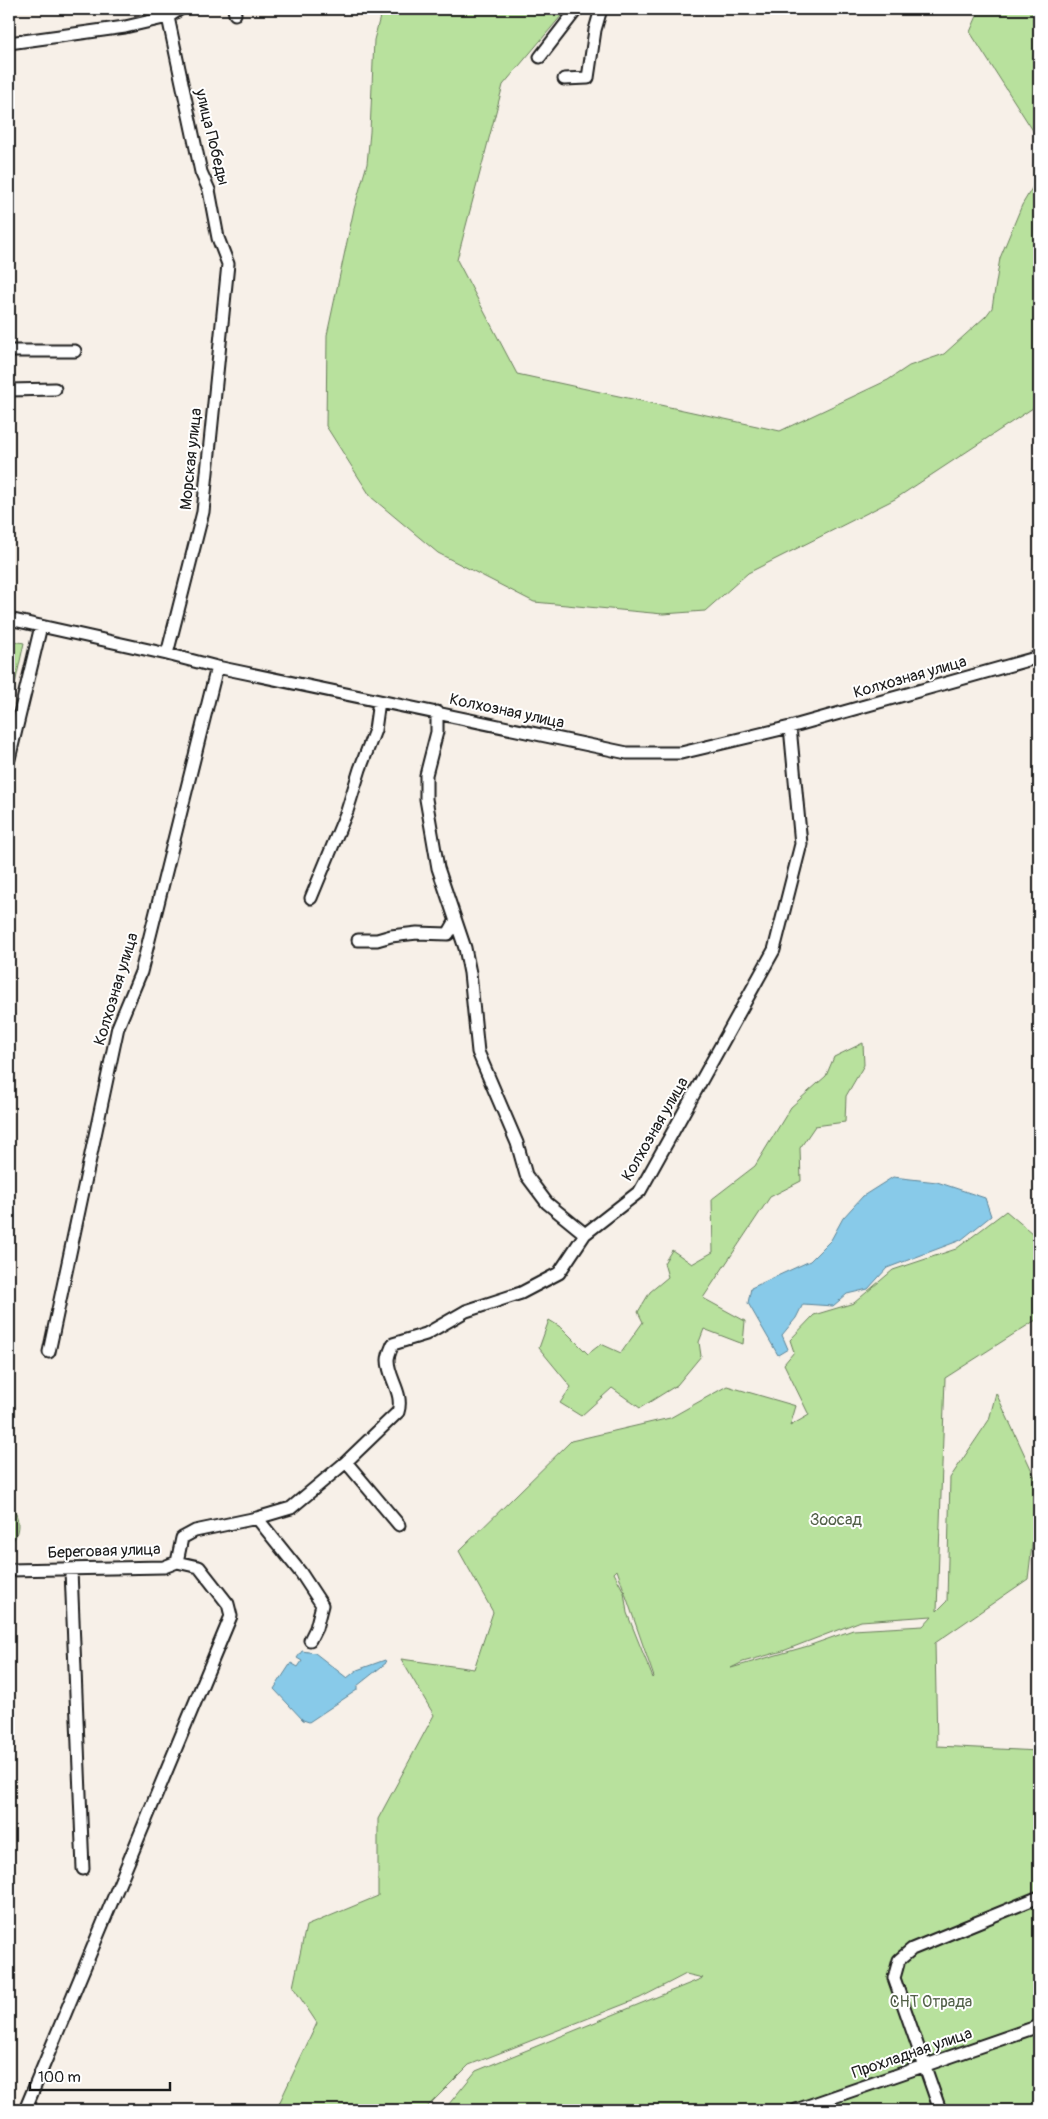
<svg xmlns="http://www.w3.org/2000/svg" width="1048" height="2119" viewBox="0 0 1048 2119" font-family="Pangolin,sans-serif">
  <rect width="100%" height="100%" fill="#f7f0e8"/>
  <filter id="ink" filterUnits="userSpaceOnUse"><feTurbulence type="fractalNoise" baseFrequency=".02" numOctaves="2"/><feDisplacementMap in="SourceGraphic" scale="10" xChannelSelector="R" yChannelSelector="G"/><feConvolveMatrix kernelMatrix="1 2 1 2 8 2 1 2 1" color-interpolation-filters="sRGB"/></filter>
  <g filter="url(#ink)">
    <!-- green -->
    <path fill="#b8e19d" stroke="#6a7e5c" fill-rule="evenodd" d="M382 9H567L503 85 457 260 517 374 780 431 888 380 909 366 944 354 986 316 992 308 1000 258 1022 205 1035 183 1039 143V404L895 499 748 573 705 611 663 614 534 602 438 553 371 497 326 426 327 335 354 209 367 164 370 132 374 40Z
      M980 9H1039V140L970 32Z
      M9 640 24 643 9 711Z
      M863 1043 864 1065 846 1096 845 1122 815 1126 800 1148 801 1181 770 1197 703 1298 745 1321 743 1344 704 1329 699 1342 701 1356 677 1385 640 1408 612 1388 581 1416 560 1403 571 1387 539 1348 549 1320 562 1328 588 1354 601 1344 621 1353 643 1322 638 1312 650 1292 668 1277 664 1263 672 1250 692 1264 713 1252 712 1199 755 1166 791 1107 826 1076 834 1057Z
      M1006 1211 1039 1239V1318L945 1378 937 1611 947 1601 950 1478 989 1420 996 1393 1039 1486 1028 1579 935 1643 937 1746 1039 1751V2110H444L476 2071 703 1978 686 1974 640 1998 469 2065 424 2110H276L317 2023 293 1987 306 1926 378 1896V1819L434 1715 401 1659 474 1669 493 1612 459 1551 571 1441 670 1418 727 1386 796 1406 790 1426 809 1415 784 1364 794 1352 790 1340 814 1315 854 1303 893 1270 956 1249ZM617 1570 654 1677 653 1678 627 1613 624 1592 614 1573ZM932 1616 923 1626 853 1630 808 1646 731 1668 743 1662 783 1651 861 1621Z
      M9 1503C21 1516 21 1533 9 1546Z"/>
    <!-- water -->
    <path fill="#88cae9" stroke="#5d8497" d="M893 1177 937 1182 985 1198 991 1216 961 1240 887 1268 868 1289 847 1294 833 1306 803 1304 796 1318 782 1335 788 1349 778 1355 748 1303 751 1288 810 1261 831 1240 843 1218 863 1196Z
      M302 1651 315 1653 347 1678 357 1670 385 1660 386 1663 357 1686V1690L309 1722 303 1720 274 1689 291 1663 298 1667 302 1661 297 1658Z"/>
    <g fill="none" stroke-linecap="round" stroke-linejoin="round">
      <!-- minor casing -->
      <g stroke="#1c1c1c" stroke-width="15">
        <path id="minor" d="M234 9 235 14
          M9 43 125 27 168 17 180 9
          M540 57 577 9
          M564 79 588 78 595 30 601 9
          M9 351H75
          M9 390 55 389
          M9 619 167 654 217 667 627 753H681L790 727 1039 657
          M167 654 203 512 228 264 218 238 209 190 201 172 168 17
          M437 712V732L426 775V799L438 868 465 948 470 973 478 1052 517 1143 526 1175 547 1203 585 1234
          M9 759 41 626
          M311 898 347 811 360 769 375 730 379 701
          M358 940H377L391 936 417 933 448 934 455 922
          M49 1352 118 1027 141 972 217 667
          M346 1462 398 1412C404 1393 388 1378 388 1360 388 1355 391 1349 393 1344L426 1334 466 1311 521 1293 559 1273 585 1234 640 1191 774 950 801 844 790 727
          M257 1518 301 1573 322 1605 316 1628 310 1640
          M9 1570 164 1567 177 1562 182 1538 195 1531 257 1518 291 1508 346 1462 399 1525
          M71 1570 83 1869
          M25 2110 231 1616 228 1604 199 1567 177 1562
          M796 2110 1039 2026
          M940 2110 894 1978 899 1960 912 1949 1039 1897"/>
      </g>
      <!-- minor -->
      <use href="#minor" stroke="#fff" stroke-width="11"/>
    </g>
  </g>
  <g text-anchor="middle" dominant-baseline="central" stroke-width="4" stroke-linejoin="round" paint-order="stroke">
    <!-- street labels -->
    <g font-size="16" fill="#1c1c1c" stroke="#fff">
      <text transform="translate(212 137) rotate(76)">улица Победы</text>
      <text transform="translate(191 459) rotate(-84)">Морская улица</text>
      <text transform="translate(910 677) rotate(-16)">Колхозная улица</text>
      <text transform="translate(507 711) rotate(12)">Колхозная улица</text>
      <text transform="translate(116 989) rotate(-73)">Колхозная улица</text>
      <text transform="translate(655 1129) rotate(-60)">Колхозная улица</text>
      <text transform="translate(104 1551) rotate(-2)">Береговая улица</text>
      <text transform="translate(912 2053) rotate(-19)">Прохладная улица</text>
    </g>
    <!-- park labels -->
    <g font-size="16" fill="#536149" stroke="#fff">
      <text x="836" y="1520">Зоосад</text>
      <text x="931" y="2002">СНТ Отрада</text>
    </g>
  </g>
  <!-- margin -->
  <rect width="1048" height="2119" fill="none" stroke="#fff" stroke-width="30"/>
  <rect x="15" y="15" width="1018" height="2089" fill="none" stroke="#1c1c1c" stroke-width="2" filter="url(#ink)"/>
  <!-- scale -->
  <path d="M30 2082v8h140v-8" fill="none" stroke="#1c1c1c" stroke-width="2.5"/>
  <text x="38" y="2082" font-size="15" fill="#1c1c1c" stroke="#ffffff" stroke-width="4" paint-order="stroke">100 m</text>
</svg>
